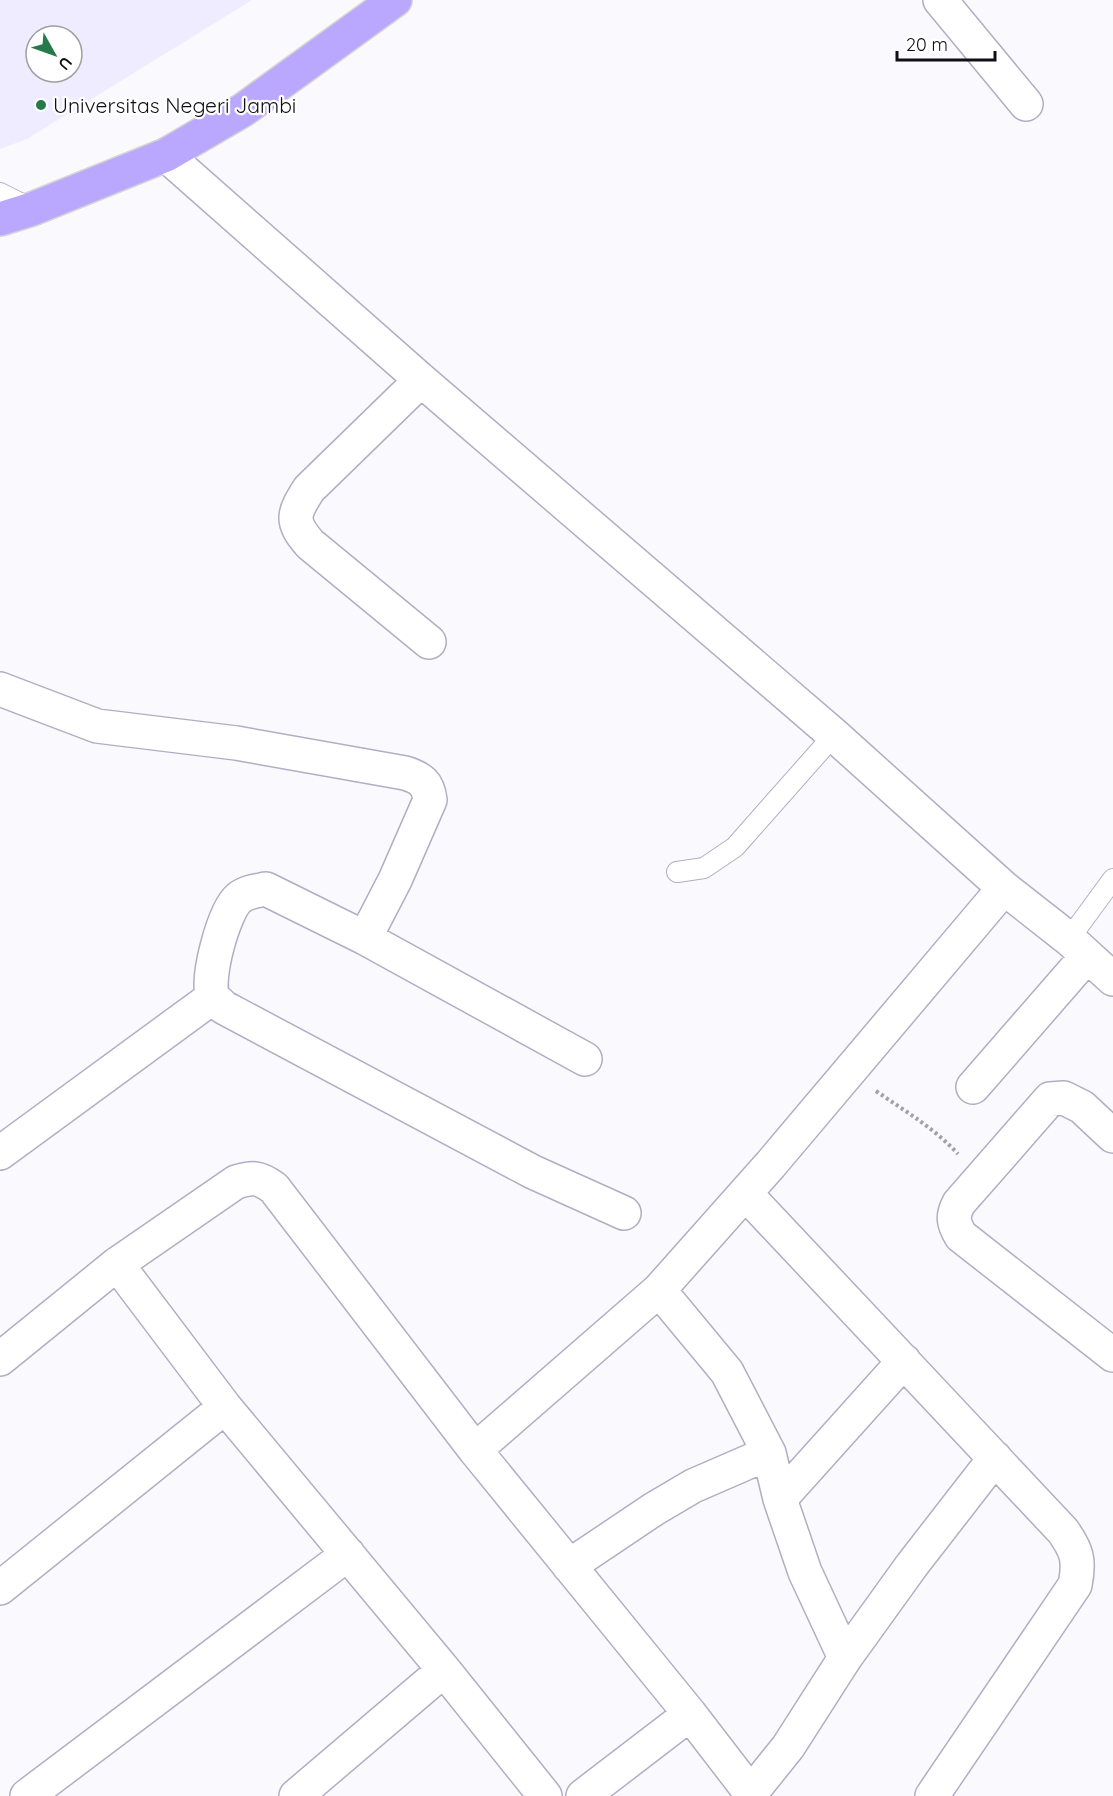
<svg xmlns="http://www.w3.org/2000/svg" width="1113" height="1796" viewBox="0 0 1113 1796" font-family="Quicksand,sans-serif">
  <rect width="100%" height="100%" fill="#fafafe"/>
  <!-- built -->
  <path fill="#eeecfe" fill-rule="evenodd" d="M0 0H252L27 139 0 149ZM36 36H72V72H36Z"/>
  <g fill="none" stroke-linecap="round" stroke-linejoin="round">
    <!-- service casing -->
    <g stroke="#b1aec4" stroke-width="22">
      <path id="service" d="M0 193 32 209
        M677 872 704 868 735 847 834 735
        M1069 939 1113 879"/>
    </g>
    <!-- minor casing -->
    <g stroke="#b1aec4" stroke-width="36">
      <path id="minor" d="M940 0 1026 104
        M166 155 421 380 834 735 1004 888 1069 939 1113 979
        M421 380 309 489C293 514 290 521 310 544L429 642
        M0 689 97 726 236 743 405 773C421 778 428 783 430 800L395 880 365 938
        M585 1059 365 938 266 889C256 891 246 892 239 898 224 910 205 980 213 997 215 1000 221 1004 223 1007L533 1172 624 1213
        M973 1087 1087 956
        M1113 1136 1082 1107 1064 1098 1050 1099 959 1203C952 1216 953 1223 961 1236L1113 1355
        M0 1153 213 997
        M746 1194 1063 1531C1077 1551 1080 1560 1075 1585L932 1796
        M117 1264 225 1407 444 1670 545 1796
        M659 1290 727 1372 769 1453 780 1499 805 1572 845 1658 912 1565 995 1458
        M0 1359 117 1264 236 1182C253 1177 259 1177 274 1188L475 1450 659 1290 771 1164 1004 888
        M475 1450 690 1714 753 1796
        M780 1499 904 1361
        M569 1566 654 1509 693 1486 769 1453
        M0 1588 225 1407
        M751 1793 788 1747 845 1658
        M27 1796 348 1554
        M296 1796 444 1670
        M583 1796 690 1714"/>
    </g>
    <!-- trunk casing -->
    <g stroke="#d4d4d5" stroke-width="36">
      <path id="trunk" d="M0 219 32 209 166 155 243 110 395 0"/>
    </g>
    <!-- path -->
    <path stroke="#a1a1a6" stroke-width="4" stroke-dasharray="3 3" stroke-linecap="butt" d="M876 1091C906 1112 933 1127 958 1154"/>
    <!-- service -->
    <use href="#service" stroke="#fff" stroke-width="20"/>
    <!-- minor -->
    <use href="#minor" stroke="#fff" stroke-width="33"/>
    <!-- trunk -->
    <use href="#trunk" stroke="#baa8fe" stroke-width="33"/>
  </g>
  <!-- markers -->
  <circle fill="#26794b" stroke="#fff" stroke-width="2" cx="41" cy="105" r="6"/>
  <g text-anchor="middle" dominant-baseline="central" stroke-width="4.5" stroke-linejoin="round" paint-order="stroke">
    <!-- poi labels -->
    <g font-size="21" fill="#100f16" stroke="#fff" text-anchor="start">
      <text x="53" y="105">Universitas Negeri Jambi</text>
    </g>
  </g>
  <!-- north arrow -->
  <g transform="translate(54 54) rotate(130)"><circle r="28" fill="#ffffff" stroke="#9f9fa2" stroke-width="1.5"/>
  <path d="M0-4.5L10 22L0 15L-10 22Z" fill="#26794b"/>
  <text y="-9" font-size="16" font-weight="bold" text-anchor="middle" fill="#100f16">U</text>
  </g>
  <!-- scale -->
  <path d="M897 51v9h98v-9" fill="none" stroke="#100f16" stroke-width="3"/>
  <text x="906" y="51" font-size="18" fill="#100f16" stroke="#ffffff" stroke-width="4.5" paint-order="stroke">20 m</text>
</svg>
